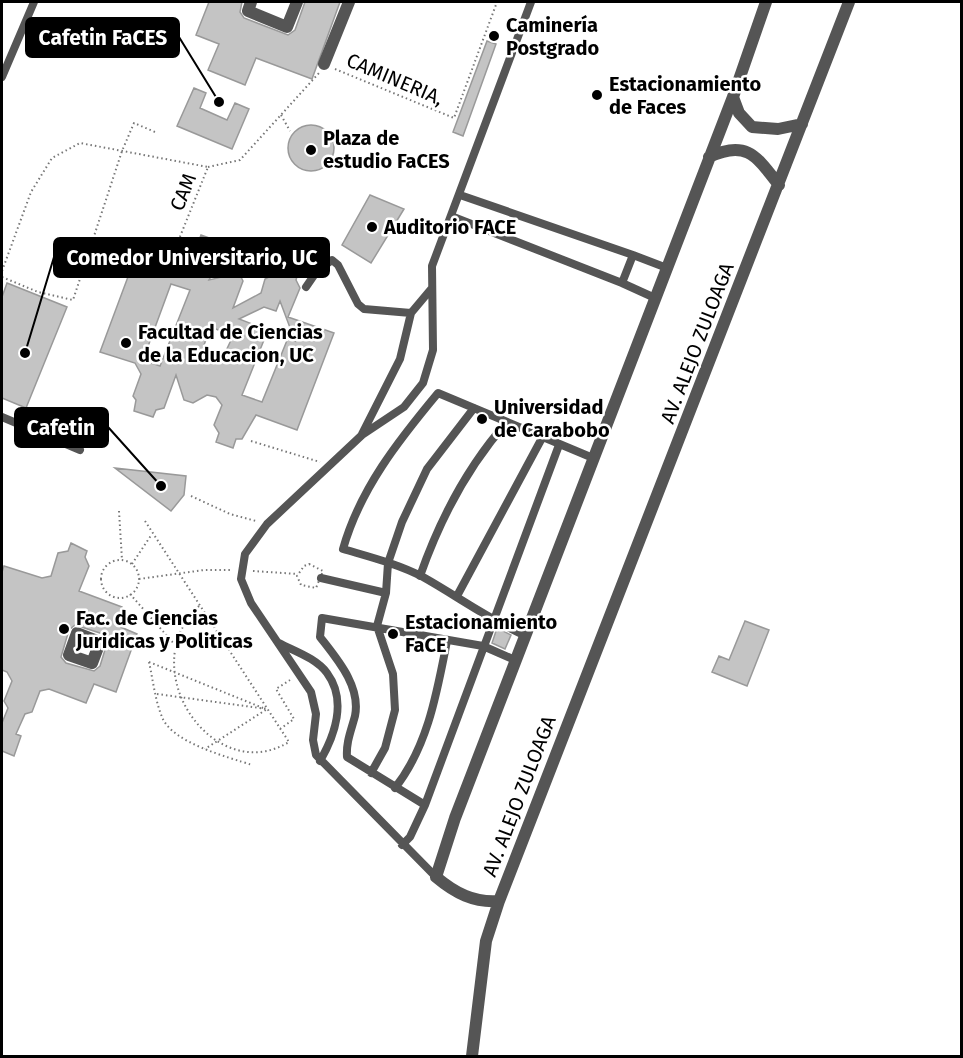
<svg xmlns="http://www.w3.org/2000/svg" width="963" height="1058" viewBox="0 0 963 1058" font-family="'Fira Sans',sans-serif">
  <rect width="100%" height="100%" fill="#fff"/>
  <!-- building -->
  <path fill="#c4c4c4" stroke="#999" stroke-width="1.5" fill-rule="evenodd" d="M209 2H242L240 12 244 18 288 35 295 30 305 2H340L312 79 256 58 245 85 208 70 219 44 196 35Z
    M487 41 496 44 463 136 453 132Z
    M194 88 206 93 200 108 227 120 235 103 249 109 232 149 177 126Z
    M288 148a23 23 0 1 1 46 0a23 23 0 1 1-46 0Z
    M370 195 404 209 371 263 342 245Z
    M201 235 220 242 216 250 220 260 209 280 239 273 243 281 233 308 261 293 265 279 275 274 281 266 298 273 296 280 300 288 288 317 334 333 297 430 256 415 242 439H236L233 448 216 442 219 433 214 425 222 405 216 397 207 395 193 403 184 400 176 375 164 408 156 410 153 417 134 411 136 400 133 396 141 374 135 363 100 352 135 258 177 275 190 247 197 246ZM171 284 190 290 160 366 143 360ZM280 301 295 341 288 338 262 402 242 395 268 330 239 319 264 307 276 311ZM211 327 233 336 223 357 202 350Z
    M7 283 67 307 26 408 2 398V297Z
    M115 468 186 476 184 495 171 511Z
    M71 543 87 551 85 557 89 566 79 591 122 607 116 625 137 634 116 692 94 684 86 703 49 689 40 691 32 712 25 714 16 734 21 736 14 756 2 751V723L8 708 4 701 12 681 7 672 2 670V572L4 566 42 578 51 576 58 553 68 551ZM75 625 103 634 108 640 100 666 94 671 66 663 61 657 69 630Z
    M745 621 769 630 747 686 712 672 719 656 729 660Z
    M497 628 511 635 505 649 492 643Z"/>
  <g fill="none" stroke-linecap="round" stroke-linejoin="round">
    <!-- path -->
    <path stroke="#777" stroke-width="2" stroke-dasharray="1.5 3" stroke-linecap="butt" d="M335 69 454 118 497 2
      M281 115 290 131
      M208 167 240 160 319 73
      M2 271 31 192 52 158 80 143 208 167 167 269 94 239
      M2 277 38 292 73 300 122 151 134 123 155 132
      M251 441 320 462
      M191 496 230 514 256 521
      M119 511 122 560
      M145 521 289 742C213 788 132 668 199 606
      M101 579a19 19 0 1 1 38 0a19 19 0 1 1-38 0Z
      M132 564 152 534
      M309 564 323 571 316 588 301 585 297 576 304 566Z
      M253 571 298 574
      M139 579 204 570H232
      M130 594 176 646
      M149 662C153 680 155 700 162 717 172 743 228 757 252 765
      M149 662 263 708
      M157 694 267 709 205 749
      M280 729 294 719 276 689 290 680"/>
    <!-- lane -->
    <path stroke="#555" stroke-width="8" d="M2 77 34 2
      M451 216 622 283 633 255 460 195
      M633 255 667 268
      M622 283 655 298
      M306 287 317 271 332 260 338 265 358 304 364 309 411 313
      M2 417 80 450
      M362 434 400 359 411 313 432 288
      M420 576C440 519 467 467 507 422
      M321 578 386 593
      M457 596 542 438
      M524 635C488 619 457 596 423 577 398 564 370 557 343 549 360 489 398 441 438 393L593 458
      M279 643C294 651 316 658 327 673 347 700 335 735 320 761
      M371 773 385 748 395 710 393 674 377 626 386 593 388 563 402 522 427 469 474 408
      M395 788C428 746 437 692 447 641
      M425 805 347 757C346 742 351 731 355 716 361 686 337 659 320 637L322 618 483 646 515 660
      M402 845 410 837 425 805 559 445
      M436 877 316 755 313 740 316 714 311 692 251 603 241 579 245 554 267 524 362 435 404 407 423 383 433 350 432 266 531 2"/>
    <!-- street -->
    <path stroke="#555" stroke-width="12" d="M251 2 248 11 287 27 297 2
      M324 64 349 2
      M733 97 739 113 752 127 778 129 802 124
      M709 157C747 139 757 157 779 185
      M77 633 100 642 92 663 69 655Z
      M499 901C474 903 455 893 436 877L455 818 733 97 766 2
      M472 1056 486 941 499 901 849 2"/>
  </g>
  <!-- markers -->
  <g fill="#000" stroke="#fff" stroke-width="2">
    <circle cx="494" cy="36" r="6"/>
    <circle cx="597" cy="95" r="6"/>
    <circle cx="311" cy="150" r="6"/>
    <circle cx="372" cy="227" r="6"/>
    <circle cx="126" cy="343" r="6"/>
    <circle cx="482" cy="419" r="6"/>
    <circle cx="64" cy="629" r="6"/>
    <circle cx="393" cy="634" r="6"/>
  </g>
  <g text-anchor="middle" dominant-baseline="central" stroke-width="5" stroke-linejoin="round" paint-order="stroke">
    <!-- poi labels -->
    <g font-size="20" font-weight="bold" fill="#000" stroke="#fff" text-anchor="start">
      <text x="506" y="25">Caminería<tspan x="506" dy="23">Postgrado</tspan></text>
      <text x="609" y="84">Estacionamiento<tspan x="609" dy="23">de Faces</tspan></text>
      <text x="323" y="138">Plaza de<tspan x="323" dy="23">estudio FaCES</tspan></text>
      <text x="384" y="227">Auditorio FACE</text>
      <text x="138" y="332">Facultad de Ciencias<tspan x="138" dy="23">de la Educacion, UC</tspan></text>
      <text x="494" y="407">Universidad<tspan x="494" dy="23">de Carabobo</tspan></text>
      <text x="76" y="618">Fac. de Ciencias<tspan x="76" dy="23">Juridicas y Politicas</tspan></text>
      <text x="405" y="622">Estacionamiento<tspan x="405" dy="23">FaCE</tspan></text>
    </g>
    <!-- street labels -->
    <g font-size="20" fill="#000" stroke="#fff">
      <text transform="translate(395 79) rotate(23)">CAMINERIA,</text>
      <text transform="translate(183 192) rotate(-68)">CAM</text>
      <text transform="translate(697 343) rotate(-69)">AV. ALEJO ZULOAGA</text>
      <text transform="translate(519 796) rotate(-69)">AV. ALEJO ZULOAGA</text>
    </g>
  </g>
  <!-- callouts -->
  <path fill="none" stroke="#000" stroke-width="2" d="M219 102L179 37M25 353L54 257M161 486L108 427"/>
  <g fill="#000" stroke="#fff" stroke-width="2">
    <circle cx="219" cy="102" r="6"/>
    <circle cx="25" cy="353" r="6"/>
    <circle cx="161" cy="486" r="6"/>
  </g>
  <g fill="#000" stroke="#000" stroke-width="2">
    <rect x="26" y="18" width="153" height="39" rx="6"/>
    <rect x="54" y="238" width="275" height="39" rx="6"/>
    <rect x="15" y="408" width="93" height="39" rx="6"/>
  </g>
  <g font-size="21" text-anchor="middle" font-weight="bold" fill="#fff">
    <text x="103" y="45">Cafetin FaCES</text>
    <text x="192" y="265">Comedor Universitario, UC</text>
    <text x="61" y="435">Cafetin</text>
  </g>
  <!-- border -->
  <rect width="963" height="1058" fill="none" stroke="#000000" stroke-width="6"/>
</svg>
